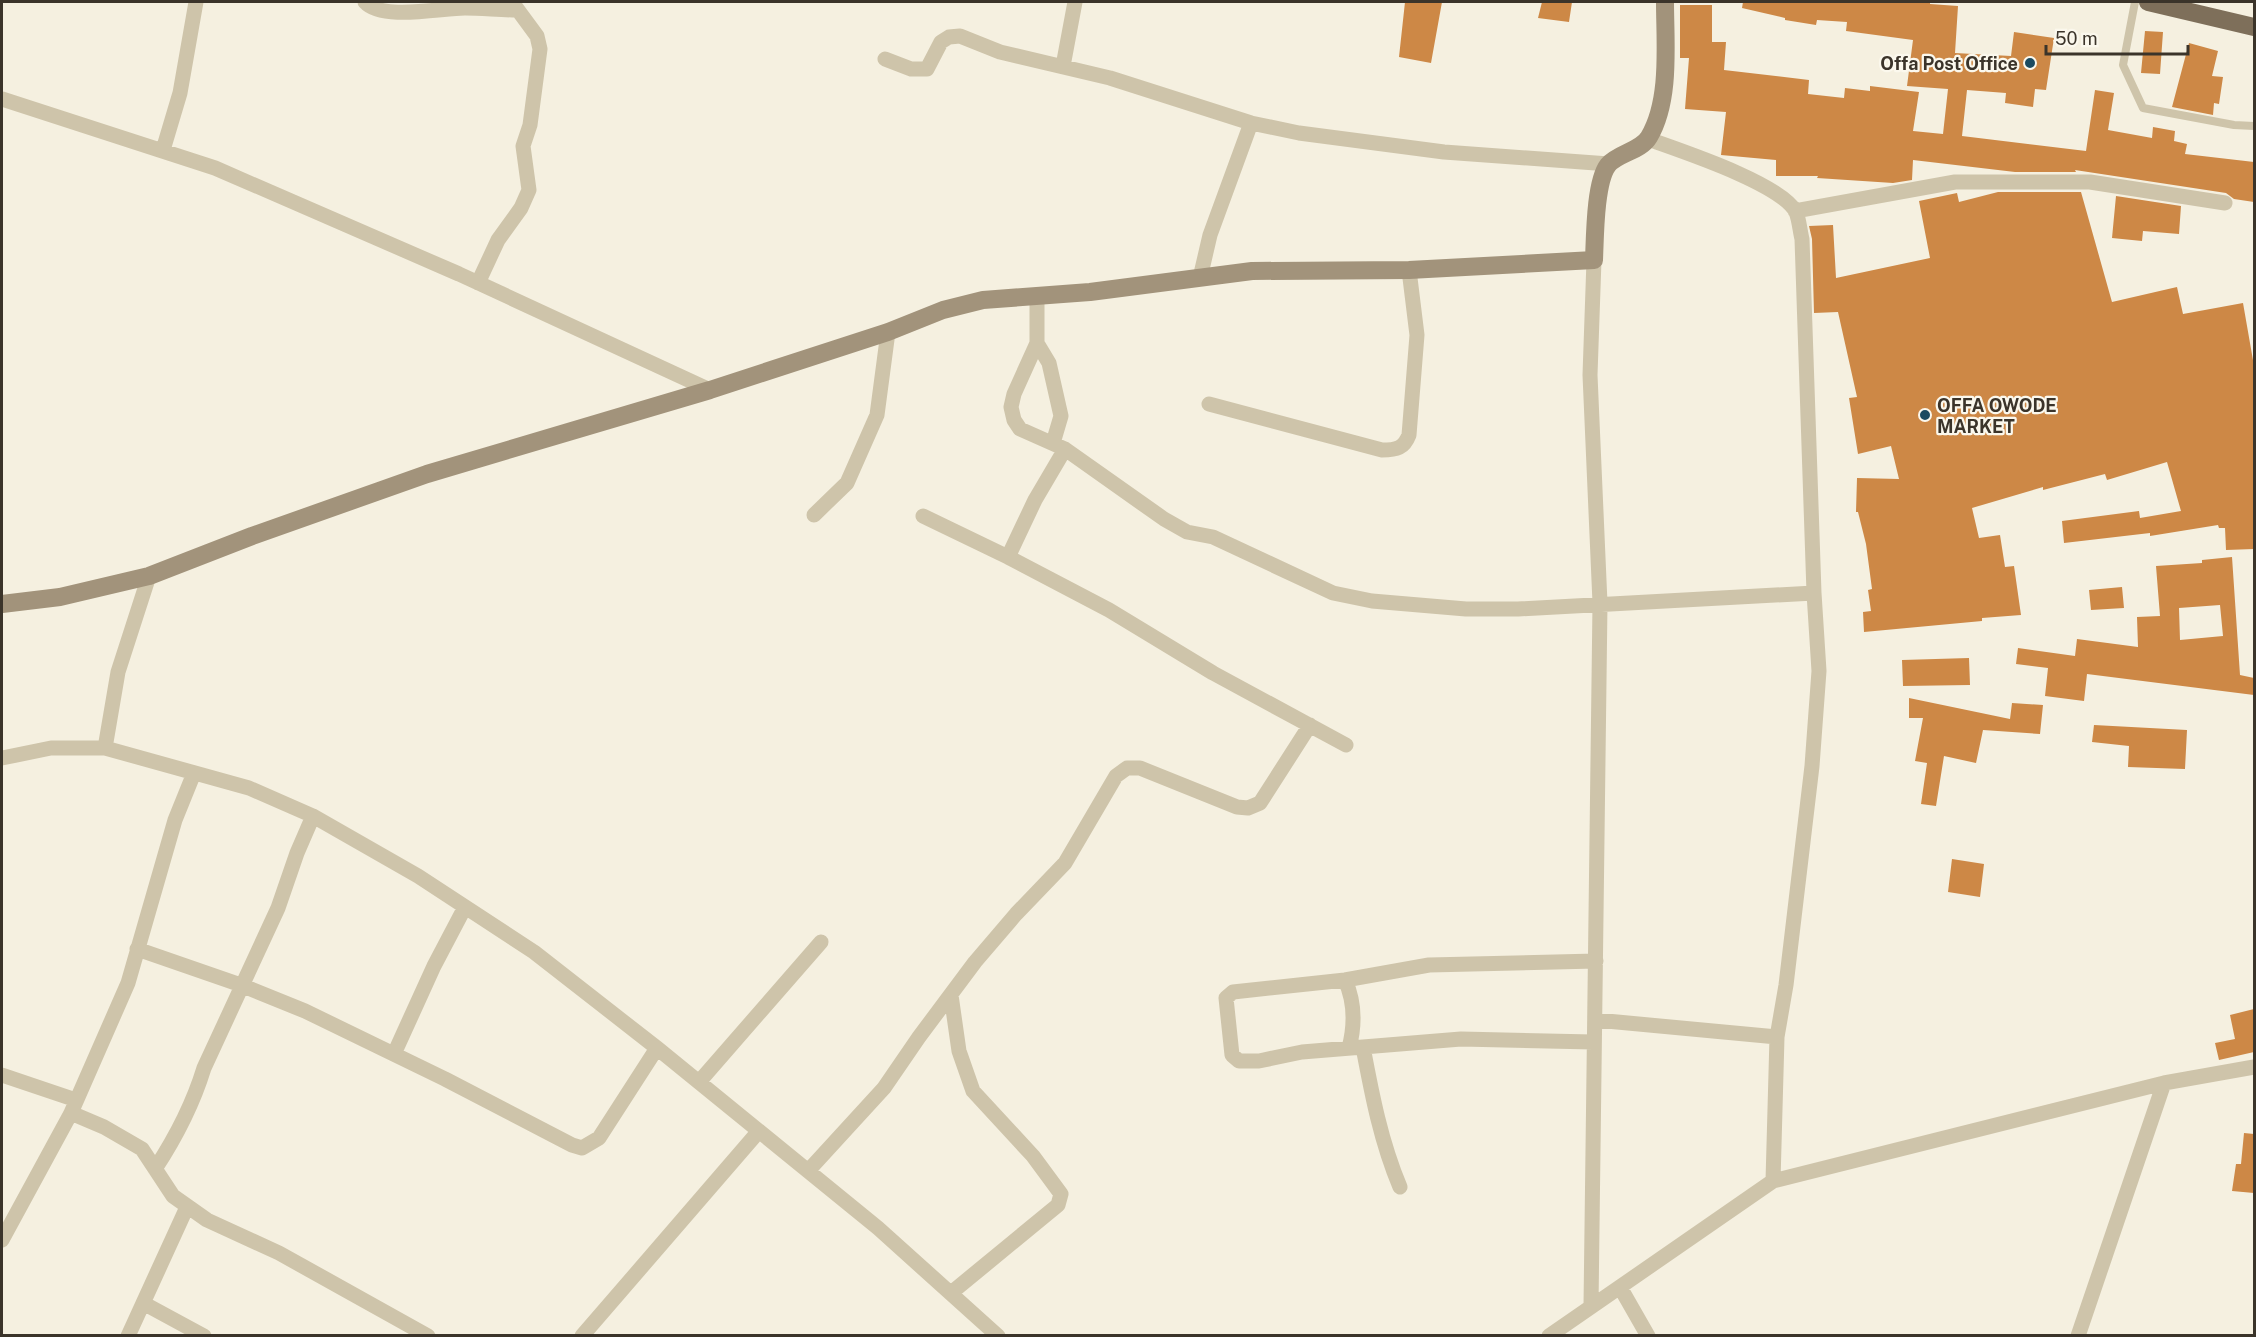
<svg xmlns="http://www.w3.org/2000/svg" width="2256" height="1337" viewBox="0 0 2256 1337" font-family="'Public Sans',sans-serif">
  <rect width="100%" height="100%" fill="#f5f0e0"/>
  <!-- building -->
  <path fill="#cd8846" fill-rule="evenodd" d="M1405 2H1442L1431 63 1399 57Z
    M1542 2H1572L1569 22 1538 18Z
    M1743 2H1930V4L1958 6 1955 53 2011 56 2014 32 2054 38 2046 90 2035 89 2033 107 2005 103 2006 93 1967 90 1962 136 2086 151 2095 90 2114 93 2108 130 2152 138 2153 127 2175 131 2174 141 2187 144 2185 154 2254 162V202L2234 199 2226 193 2075 170 2076 172H2015L1913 160 1912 180 1893 183 1817 178 1818 176H1776V160L1721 155 1726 112 1685 109 1689 58H1680V5H1712V42H1726L1724 70 1809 80 1808 94 1844 98 1845 88 1870 91V86L1919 92 1913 131 1943 134 1948 89 1907 86 1913 40 1846 31 1847 22 1817 20 1816 25 1785 20V18L1742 8Z
    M2145 31 2163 32 2160 74 2141 73Z
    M2189 43 2218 51 2212 76 2223 77 2219 104 2214 103 2213 115 2172 107Z
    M1998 192H2081L2112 302 2177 287 2183 314 2243 303 2254 366V549L2226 550 2225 528H2219L2218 525 2150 536V533L2064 543 2062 521 2139 511 2140 518 2181 511 2167 462 2107 480 2105 474 2043 490V487L1972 508 1979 538 2000 535 2005 567 2014 566 2021 615 1982 618V621L1864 632 1863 612 1871 611 1868 590 1872 589 1866 544 1858 512H1856L1857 478 1899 479 1891 446 1858 454 1849 398 1857 397 1838 312 1814 313 1812 239 1809 226 1833 225 1836 278 1930 258 1919 201 1957 193 1959 202Z
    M2116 196 2181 206 2179 234 2143 231 2142 241 2112 238Z
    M2232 557 2240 675 2254 678V695L2087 674 2084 701 2045 696 2048 668 2016 664 2018 648 2075 656 2077 639 2138 647 2137 617 2160 616 2156 566 2202 563V560ZM2220 605 2223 636 2180 640 2179 608Z
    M2122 587 2124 608 2091 610 2089 590Z
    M1969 658 1970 685 1903 686 1902 660Z
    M1909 698 2010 719 2012 703 2043 705 2040 734 1983 730 1976 763 1944 756 1936 806 1921 804 1927 763 1915 761 1923 718H1909Z
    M2094 725 2187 730 2185 769 2128 767 2129 746 2092 742Z
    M1952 859 1984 864 1980 897 1948 892Z
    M2254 1009V1052L2219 1060 2215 1043 2235 1039 2230 1015Z
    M2244 1133 2254 1134V1193L2232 1191 2236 1164H2241Z"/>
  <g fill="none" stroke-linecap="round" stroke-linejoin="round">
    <!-- lane -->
    <path stroke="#cec4aa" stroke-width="8" d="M2135 2 2123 65 2143 108 2234 125 2254 126"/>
    <!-- street -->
    <path stroke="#cec4aa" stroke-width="15" d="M365 2C382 21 441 8 465 8 482 8 500 10 517 10
      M885 59 911 69H927L941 42 949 37 960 36 1000 52 1110 78 1251 123 1299 133 1444 152 1609 164
      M1063 66 1075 2
      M2 99 215 168 459 274 710 390
      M1648 139C1681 151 1780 183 1796 212 1799 219 1800 231 1802 239L1814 593 1819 671 1812 766 1786 985 1777 1037 1773 1181
      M163 150 180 93 196 2
      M1795 211 1955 182H2090L2225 203
      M1200 278 1210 235 1251 123
      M478 283 498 240 521 208 529 190 523 146 530 125 540 49 537 36 512 2
      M1037 297V343L1049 363 1061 416 1053 443
      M1037 343 1014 394 1011 407 1014 420 1020 429 1065 449 1164 519 1187 532 1213 537 1333 593 1372 601 1466 609H1518L1814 593
      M1209 404 1382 450C1397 450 1404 448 1409 435L1417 335 1409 270
      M814 515 847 483 877 415 888 332
      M923 516 1008 557 1109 610 1213 673 1346 745
      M1008 557 1035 500 1065 449
      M149 576 118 672 105 748 249 788 313 816 418 876 534 952 657 1048 878 1228 998 1336
      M2 758 51 748H105
      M137 949 241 985 305 1011 445 1079 572 1145 582 1148 599 1138 657 1048
      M1345 980C1355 1002 1355 1025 1349 1048
      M951 995 959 1051 973 1091 1033 1156 1061 1194 1058 1205 951 1293
      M1596 1020 1777 1037
      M1593 1042 1461 1039 1302 1052 1259 1061H1239L1232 1055 1226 998 1233 992 1345 980 1429 965 1596 961
      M1363 1047C1372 1095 1381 1142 1400 1187
      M394 1054 434 966 465 907
      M2 1075 76 1100
      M699 1082 821 942
      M71 1113 104 1127 142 1149 173 1196 207 1220 279 1253 428 1336
      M155 1169C176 1137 193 1104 204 1068L278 908 297 853 313 816
      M808 1171 884 1088 919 1037 975 962 1016 914 1065 863 1116 776 1127 768H1140L1237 807 1248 808 1260 803 1310 725
      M2 1240 71 1113 128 983 175 820 194 773
      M1620 1287 1648 1336
      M143 1303 204 1336
      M1591 1306 1600 603 1590 375 1594 260
      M128 1336 187 1207
      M582 1336 759 1131
      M1549 1336 1773 1181 2164 1083 2254 1067
      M2078 1336 2164 1083"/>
    <!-- secondary -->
    <path stroke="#a2937b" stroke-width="18" d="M2 604 60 597 149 576 252 536 427 474 710 390 888 332 943 310 983 300 1090 292 1252 271 1409 270 1594 260C1595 237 1595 182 1608 165 1618 153 1641 151 1649 137 1671 100 1665 43 1665 2"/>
    <!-- primary -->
    <path stroke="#7e6f5a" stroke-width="18" d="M2148 2 2254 27"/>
  </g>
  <!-- markers -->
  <g fill="#1c4b60" stroke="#fbf8ed" stroke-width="2">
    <circle cx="2030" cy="63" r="6"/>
    <circle cx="1925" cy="415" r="6"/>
  </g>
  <g text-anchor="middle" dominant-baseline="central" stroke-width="4.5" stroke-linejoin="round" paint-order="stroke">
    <!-- poi labels -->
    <g font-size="18" font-weight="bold" fill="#3b342a" stroke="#fbf8ed" text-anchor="end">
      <text x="2018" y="63">Offa Post Office</text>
      <text x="1937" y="405" text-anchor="start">OFFA OWODE<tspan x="1937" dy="21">MARKET</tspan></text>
    </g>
  </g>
  <!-- border -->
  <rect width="2256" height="1337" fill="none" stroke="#3b342a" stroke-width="6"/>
  <!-- scale -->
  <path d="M2046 45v9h142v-9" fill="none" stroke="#3b342a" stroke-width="3"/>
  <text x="2055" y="45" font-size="18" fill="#3b342a" stroke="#fbf8ed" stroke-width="4.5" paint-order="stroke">50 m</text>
</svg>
